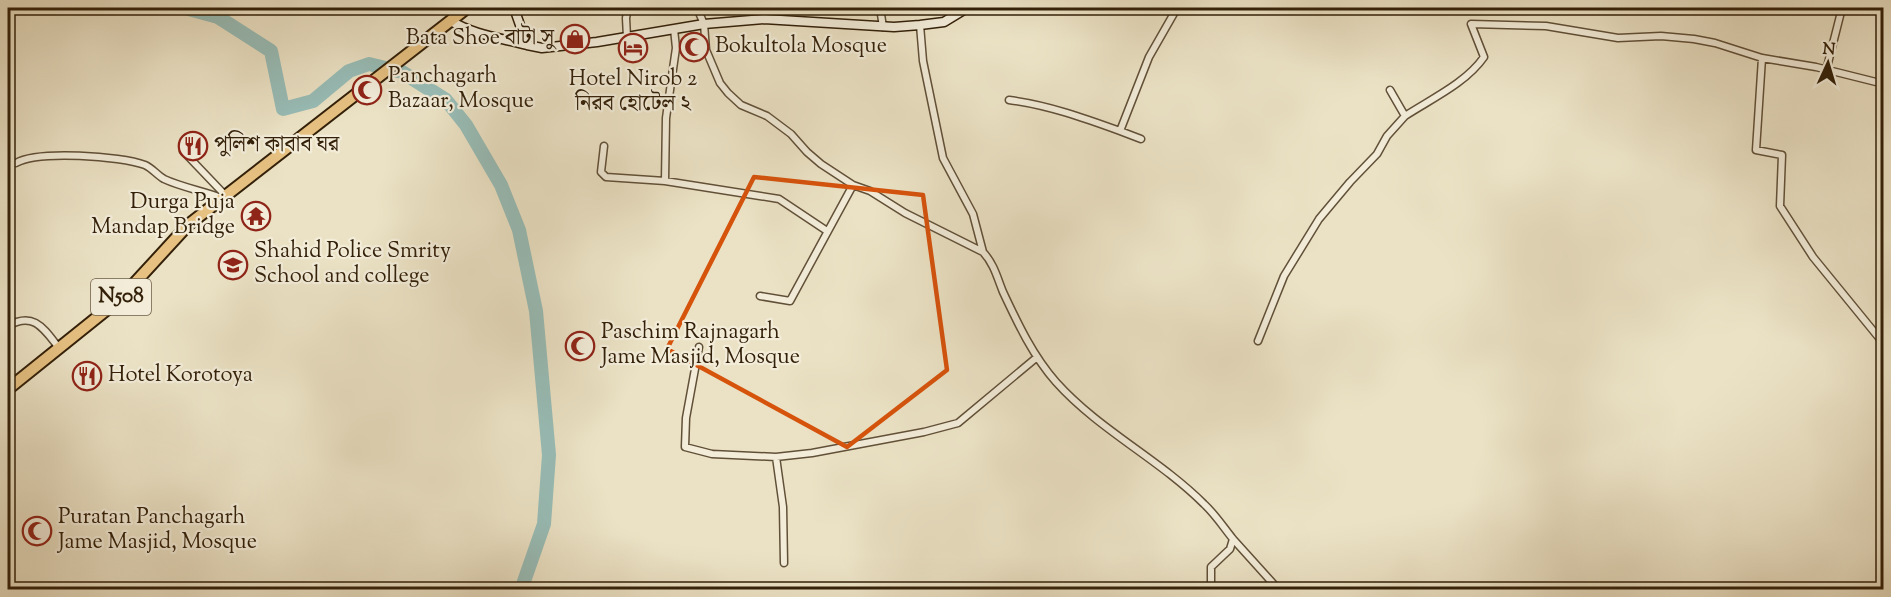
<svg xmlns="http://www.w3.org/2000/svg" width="1891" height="597" viewBox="0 0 1891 597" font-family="'Sorts Mill Goudy','Noto Serif Bengali',serif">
  <rect width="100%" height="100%" fill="#ebe2c5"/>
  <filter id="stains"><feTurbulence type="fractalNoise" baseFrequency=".00333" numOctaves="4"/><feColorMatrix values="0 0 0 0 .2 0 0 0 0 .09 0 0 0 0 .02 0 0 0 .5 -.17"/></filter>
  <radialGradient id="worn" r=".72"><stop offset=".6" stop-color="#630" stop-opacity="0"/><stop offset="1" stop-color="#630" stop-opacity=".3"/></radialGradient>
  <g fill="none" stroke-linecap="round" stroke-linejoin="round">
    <!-- river -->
    <path stroke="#98bdb7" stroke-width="14" d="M185 8 218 17 271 51 283 109 313 101 349 71 369 64 402 72 446 100 466 125 501 185 519 230 536 311 549 455 544 524 521 590
      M8 10 16 8"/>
    <!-- street casing -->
    <g stroke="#615038" stroke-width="9">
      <path id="street" d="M522 8H535
        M697 8 704 24 706 50 720 83 728 93 741 105 767 116 791 134 807 152 821 164 853 185 790 301 760 296
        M880 8 883 27
        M920 25 923 61 943 158 973 214 983 252
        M674 29 676 48 666 118 665 181 779 199 827 231
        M627 37 626 18 628 8
        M1762 58 1756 150 1782 155 1780 206 1813 257 1884 344
        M1826 71 1842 8
        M1390 90 1405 116C1431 99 1466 83 1484 57L1471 24 1546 26 1618 38 1661 36 1694 39 1715 43 1762 58 1816 67 1884 84
        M1009 100C1048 105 1084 118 1120 131
        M1141 139 1120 131 1149 57 1177 8
        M604 146 601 172 606 177 665 181
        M183 151 225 195
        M16 163C38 150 120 156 145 165 152 168 157 175 164 179 181 187 203 191 222 198
        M853 185 870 191 905 213 983 252C994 264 997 277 1003 292 1018 324 1033 356 1056 382 1099 430 1159 459 1204 504 1215 514 1224 528 1233 539L1230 549 1211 567V590
        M8 326C34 311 44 329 59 348
        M1258 341 1284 276 1319 219 1350 182 1377 154 1387 136 1405 116
        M699 347 686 418 685 447 712 454 776 457 812 453 924 432 958 423 1036 358
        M776 457 783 507 784 563
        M1233 539 1279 590"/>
    </g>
    <!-- secondary casing -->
    <g stroke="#332009" stroke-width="11">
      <path id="secondary" d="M514 8 527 45 542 48 597 42 704 24 764 19 894 27 920 25 944 22 967 8
        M451 21C474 35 501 38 527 45"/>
    </g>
    <!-- highway casing -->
    <g stroke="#332009" stroke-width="14">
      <path id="highway" d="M8 389 120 299 188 225 467 8
        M8 589 9 590"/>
    </g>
    <!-- street -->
    <use href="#street" stroke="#f2ecd9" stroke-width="6"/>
    <!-- secondary -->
    <use href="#secondary" stroke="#f2ecd9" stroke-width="8"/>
    <!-- highway -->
    <use href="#highway" stroke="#e6c182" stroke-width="10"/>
  </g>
  <!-- marked area -->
  <path fill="none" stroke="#d6530c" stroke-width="4.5" stroke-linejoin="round" d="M754 177 923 195 947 370 847 447 667 349Z"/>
  <!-- icons -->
  <defs>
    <g id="shop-ring" transform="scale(1.5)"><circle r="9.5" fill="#f2ecd9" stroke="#8f2418" stroke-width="1.5"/><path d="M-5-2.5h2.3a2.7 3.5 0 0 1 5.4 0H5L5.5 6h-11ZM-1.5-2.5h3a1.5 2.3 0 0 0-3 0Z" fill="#8f2418"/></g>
    <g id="mosque-ring" transform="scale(1.5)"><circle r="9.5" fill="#f2ecd9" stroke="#8f2418" stroke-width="1.5"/><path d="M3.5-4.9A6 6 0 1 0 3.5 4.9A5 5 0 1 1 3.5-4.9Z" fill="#8f2418"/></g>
    <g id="hotel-ring" transform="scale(1.5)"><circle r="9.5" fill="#f2ecd9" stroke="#8f2418" stroke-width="1.5"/><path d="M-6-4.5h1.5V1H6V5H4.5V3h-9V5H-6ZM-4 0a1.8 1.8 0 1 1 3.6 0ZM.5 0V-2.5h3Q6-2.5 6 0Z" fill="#8f2418"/></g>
    <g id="restaurant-ring" transform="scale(1.5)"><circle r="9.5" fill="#f2ecd9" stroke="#8f2418" stroke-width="1.5"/><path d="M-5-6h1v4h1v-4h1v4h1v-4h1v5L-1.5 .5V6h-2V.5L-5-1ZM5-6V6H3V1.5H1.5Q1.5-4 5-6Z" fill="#8f2418"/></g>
    <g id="temple-ring" transform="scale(1.5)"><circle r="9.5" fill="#f2ecd9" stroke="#8f2418" stroke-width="1.5"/><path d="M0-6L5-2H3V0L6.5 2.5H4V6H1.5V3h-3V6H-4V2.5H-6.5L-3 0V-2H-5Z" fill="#8f2418"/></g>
    <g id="university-ring" transform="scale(1.5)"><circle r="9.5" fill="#f2ecd9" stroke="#8f2418" stroke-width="1.5"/><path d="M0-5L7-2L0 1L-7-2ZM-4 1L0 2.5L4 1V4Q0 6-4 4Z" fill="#8f2418"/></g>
  </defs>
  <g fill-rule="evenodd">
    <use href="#shop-ring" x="575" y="39"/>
    <use href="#mosque-ring" x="694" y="47"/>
    <use href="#hotel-ring" x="633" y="48"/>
    <use href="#mosque-ring" x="367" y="90"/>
    <use href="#restaurant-ring" x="193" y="146"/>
    <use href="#temple-ring" x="256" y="216"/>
    <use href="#university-ring" x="233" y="265"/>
    <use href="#mosque-ring" x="580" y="346"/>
    <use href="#restaurant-ring" x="87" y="376"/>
    <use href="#mosque-ring" x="37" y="531"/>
  </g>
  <g text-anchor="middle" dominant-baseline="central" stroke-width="4.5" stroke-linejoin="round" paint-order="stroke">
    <!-- shield labels -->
    <rect fill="#f2ecd9" stroke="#6c5d47" stroke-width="1.5" x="91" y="279" width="60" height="36" rx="4.5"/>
    <g font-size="21" font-weight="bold" fill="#332009">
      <text x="121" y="297">N508</text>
    </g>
    <!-- poi labels -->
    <g font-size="22" fill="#332009" stroke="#f2ecd9" text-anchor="start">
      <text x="554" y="39" text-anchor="end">Bata Shoe বাটা সু</text>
      <text x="715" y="47">Bokultola Mosque</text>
      <text x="388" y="77">Panchagarh<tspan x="388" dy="25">Bazaar, Mosque</tspan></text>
      <text x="633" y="80" text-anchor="middle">Hotel Nirob 2<tspan x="633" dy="25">নিরব হোটেল ২</tspan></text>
      <text x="214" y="146">পুলিশ কাবাব ঘর</text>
      <text x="235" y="203" text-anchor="end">Durga Puja<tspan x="235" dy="25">Mandap Bridge</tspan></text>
      <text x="254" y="252">Shahid Police Smrity<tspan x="254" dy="25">School and college</tspan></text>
      <text x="601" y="333">Paschim Rajnagarh<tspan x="601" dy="25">Jame Masjid, Mosque</tspan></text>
      <text x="108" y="376">Hotel Korotoya</text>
      <text x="58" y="518">Puratan Panchagarh<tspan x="58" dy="25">Jame Masjid, Mosque</tspan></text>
    </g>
  </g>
  <!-- margin -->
  <rect width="1891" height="597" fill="none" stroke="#ebe2c5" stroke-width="30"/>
  <rect x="9" y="9" width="1873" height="579" fill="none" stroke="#332009" stroke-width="3"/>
  <rect x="15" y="15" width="1861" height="567" fill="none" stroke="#332009" stroke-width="1.5"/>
  <!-- north arrow -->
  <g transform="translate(1828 63) rotate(4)" stroke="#f2ecd9" stroke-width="4.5" paint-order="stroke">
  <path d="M0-4.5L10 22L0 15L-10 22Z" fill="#332009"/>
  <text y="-9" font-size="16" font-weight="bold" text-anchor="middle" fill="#332009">N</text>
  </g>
  <rect width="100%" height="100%" filter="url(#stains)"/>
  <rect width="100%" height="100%" fill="url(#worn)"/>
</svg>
